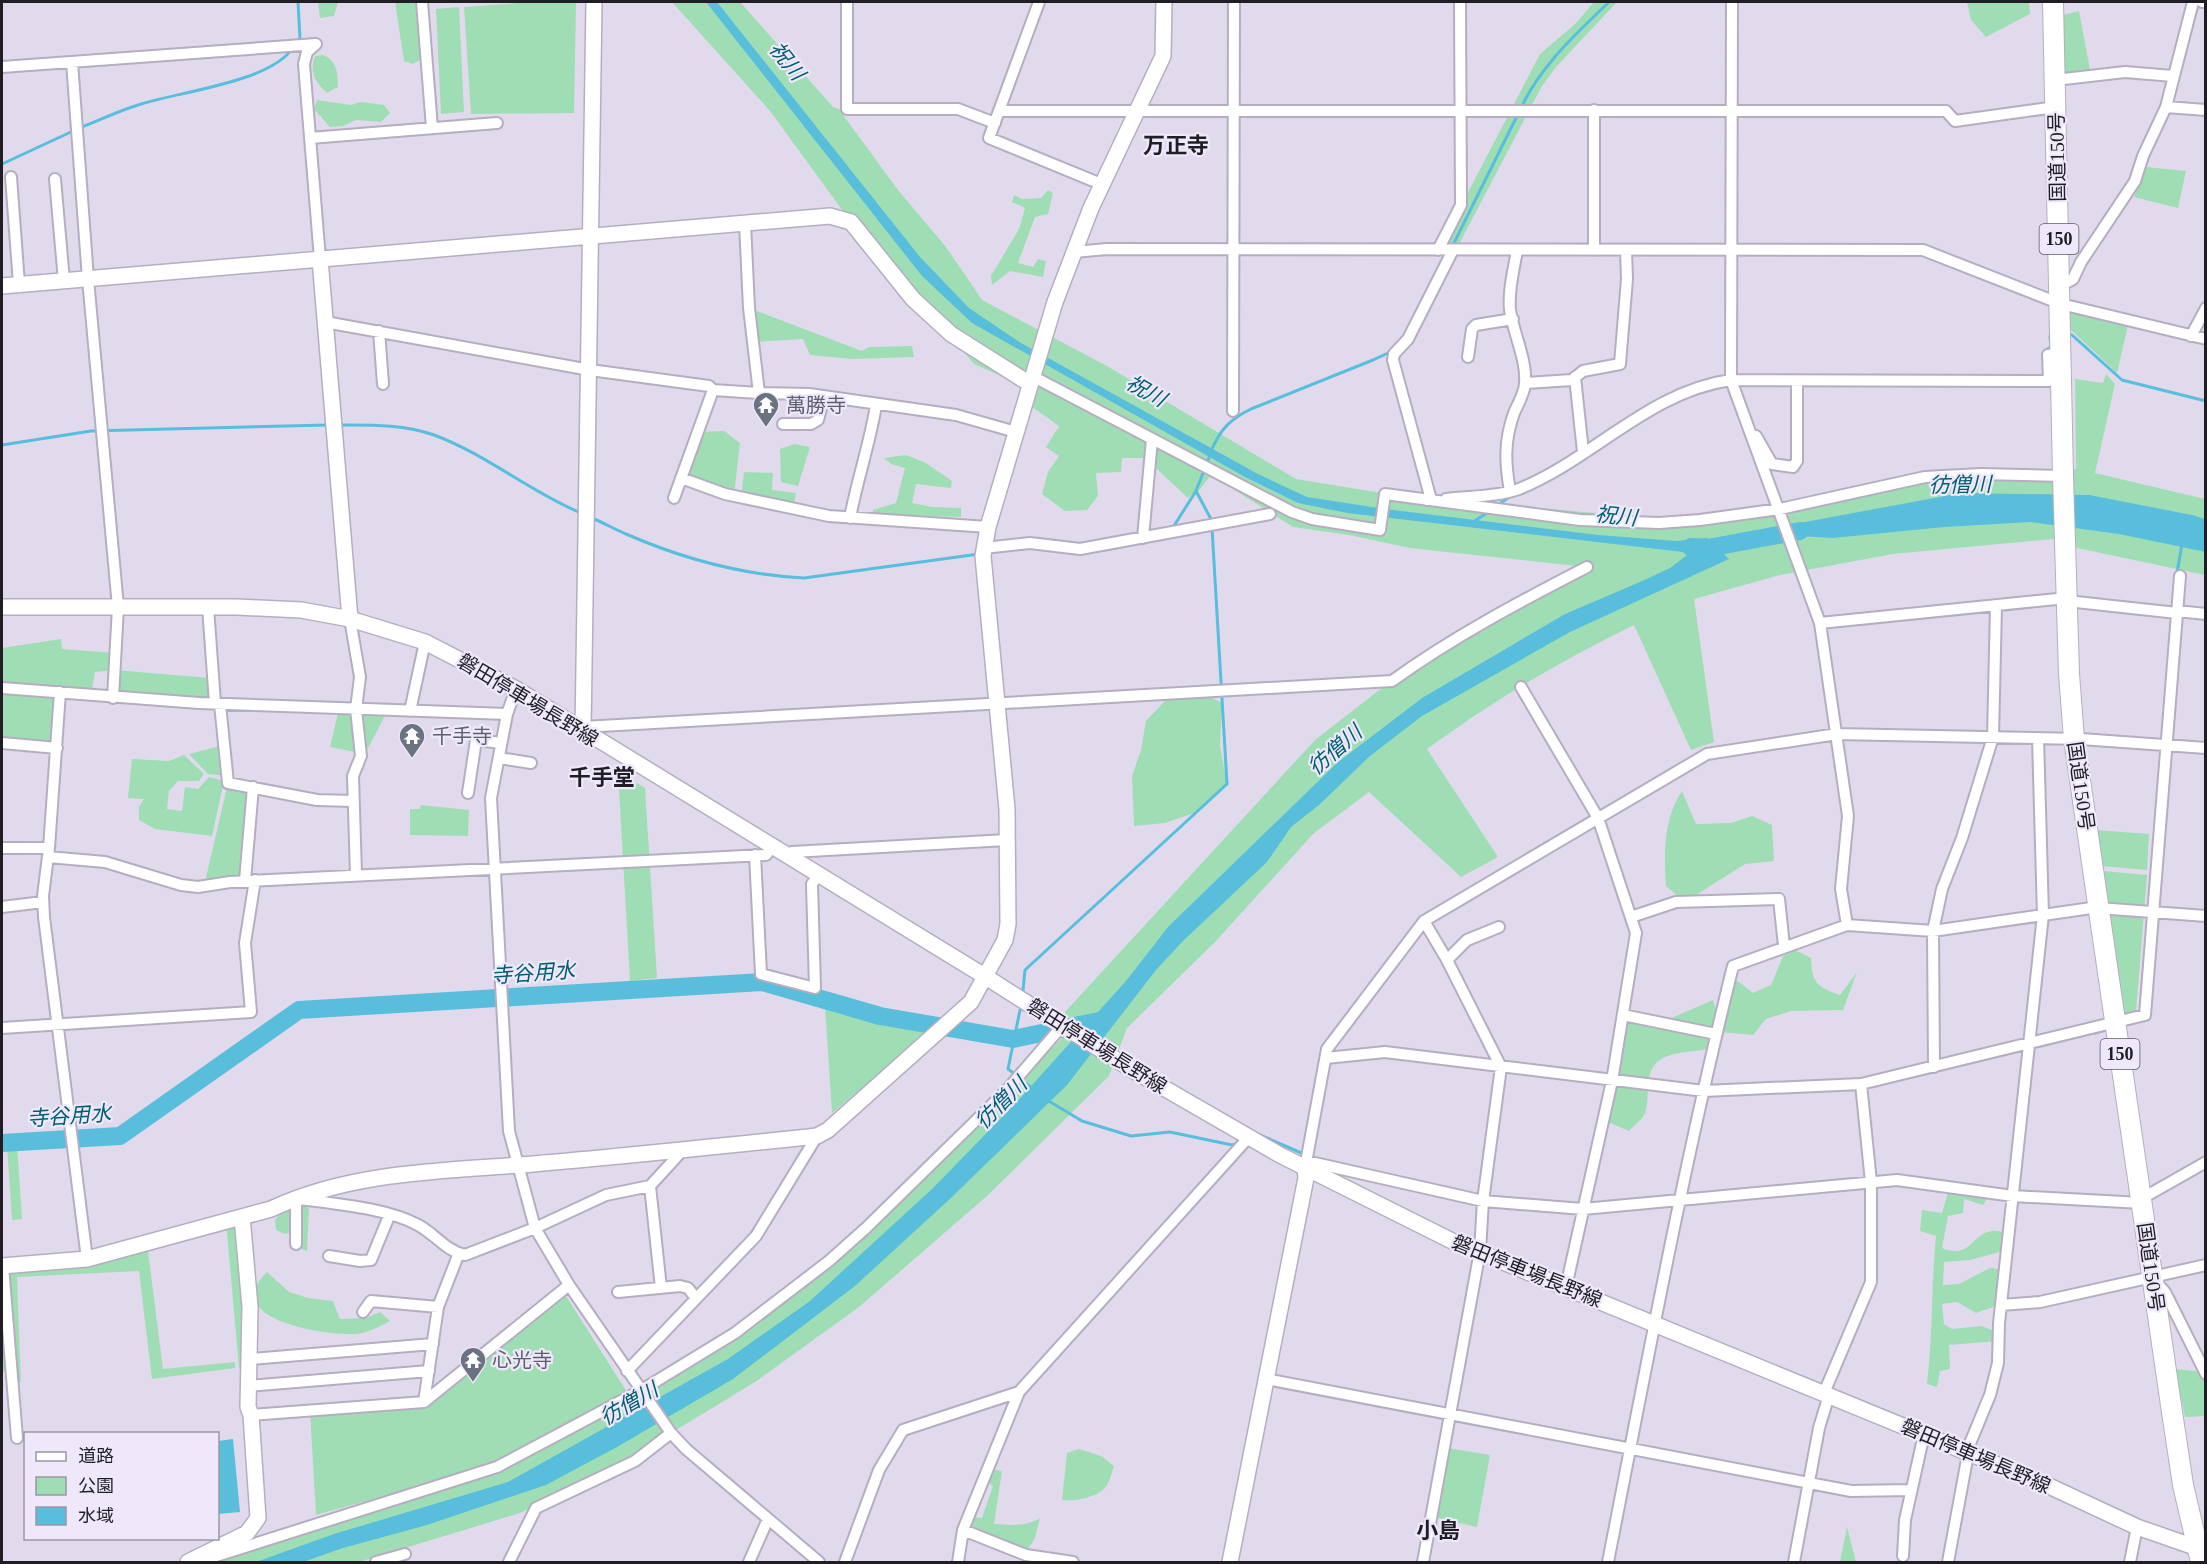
<svg xmlns="http://www.w3.org/2000/svg" width="2207" height="1564" viewBox="0 0 2207 1564" font-family="'Times New Roman','Noto Sans JP',serif">
  <rect width="100%" height="100%" fill="#e1daed"/>
  <!-- green -->
  <path fill="#9fdeb5" d="M318 2H338L334 16 320 18Z
    M395 2H416L417 7 423 58 413 64 404 61Z
    M533 2H576L574 113 471 114 464 7Z
    M672 2H740L833 107 845 111 843 115 898 190 946 247 982 300 1107 366 1296 479 1394 495 1707 523 1959 474 2076 469 2075 379 2103 383 2106 374 2115 384 2095 473 2205 499V575L2077 548 2053 539 1893 554 1780 575 1694 599 1714 742 1691 750 1634 625C1562 660 1492 701 1427 749L1498 857 1461 877 1369 792 1314 833 1215 942 1127 1028 1109 1076 987 1196 859 1307 755 1382 630 1458 520 1513 359 1562H203L477 1470 316 1515 310 1411H398L427 1406 566 1296 627 1392 515 1453 718 1344 829 1261 958 1144 1064 1036 1065 1012 1315 740 1378 691 1579 576 1586 567 1410 548 1349 535 1293 527 1211 475 1190 502 1195 492 1188 498 1145 458H1122L1121 472 1096 473 1098 496 1087 510 1065 511 1042 494 1048 472 1059 456 1046 447 1059 426 1028 404V388L974 364 851 222 770 111Z
    M1594 2H1617L1556 67 1542 86 1456 250H1438L1540 54 1575 24Z
    M1967 2H2029L2030 14 1986 37 1971 20Z
    M459 7 464 112 441 114 436 9Z
    M2079 11 2091 75 2062 79 2063 15Z
    M323 55C337 61 338 73 338 87L327 93C315 82 309 72 315 56Z
    M317 100 351 105 361 102 384 105 390 113 381 122 356 120 343 126 330 127 314 109Z
    M2146 167 2186 171 2178 208 2134 197Z
    M1048 190 1053 193 1048 214 1035 217 1018 263 1033 267 1038 259 1046 261 1043 277 1010 271 992 285 991 276 1019 229 1025 208 1012 202 1014 195 1022 199 1041 198Z
    M2070 307 2129 321 2117 373 2071 330Z
    M749 308 862 351 869 347 912 346 914 357 853 359 810 355 803 339 754 342Z
    M724 431 740 443 734 496 681 478 698 432Z
    M794 444 810 447 798 486 781 482 780 449Z
    M906 455 926 463 952 481 951 488 916 484 912 503 932 507 961 508V517L873 514V510L896 503 905 468 891 464 884 458Z
    M744 472 773 473 772 490 796 493 793 509 741 497Z
    M61 639 62 649 116 653 115 670 210 678 215 703 113 698 115 670 95 672 91 695 60 693 57 748 2 743V648Z
    M1200 692 1222 703 1220 746 1227 784 1197 812 1165 823 1134 826 1132 776 1141 750 1146 721 1165 701Z
    M339 709 388 710 365 754 330 747Z
    M224 745 227 776 208 774 189 754Z
    M184 755 204 774 199 781H178L169 791 167 809 182 811 185 787 198 789 209 777 224 781 212 836 155 829 139 820V807L144 799 128 798 132 759 169 761Z
    M618 772 645 788 657 978 630 981Z
    M228 783 253 787 245 881 204 886Z
    M1682 791 1696 824 1731 823 1752 816 1772 825 1774 861 1745 864 1685 902 1666 886C1664 854 1663 819 1682 791Z
    M421 805 469 810 468 836 410 835V809H420Z
    M2096 830 2149 834 2147 870 2102 866Z
    M2104 871 2147 875 2136 1012 2124 1015Z
    M1795 950 1811 958C1812 983 1817 987 1840 995L1857 972 1843 1010 1791 1011 1766 1019 1753 1035 1720 1032 1731 976 1753 993 1771 985 1783 956Z
    M1713 1000 1719 1022 1713 1047C1697 1053 1679 1050 1663 1058 1641 1070 1652 1094 1645 1113 1642 1120 1634 1125 1629 1131L1603 1120 1619 1037 1627 1024 1660 1023Z
    M825 1006 928 1032 832 1113Z
    M17 1144 22 1219 12 1220 7 1145Z
    M1948 1192 1987 1199 1983 1205 1964 1199 1963 1213 1948 1216 1942 1248C1975 1263 1973 1221 2005 1233L2007 1250 1970 1260 1944 1262 1943 1285 1959 1284 1990 1268 1998 1269 2000 1278 1996 1306 1976 1313 1957 1302 1942 1304 1944 1324 1952 1329 1982 1326 1994 1331 1998 1341 1949 1345 1950 1369 1940 1371 1937 1387 1927 1384C1933 1335 1931 1286 1936 1236L1920 1231 1922 1210 1942 1213Z
    M303 1204 309 1209 307 1251 300 1248 296 1231 285 1234 276 1230 275 1220 282 1212Z
    M242 1217 246 1368H239L226 1221Z
    M147 1243 163 1369 235 1362V1368L152 1379 139 1271 17 1277 21 1383 3 1371V1271Z
    M267 1272 289 1292 308 1298 333 1301 340 1319 366 1318 380 1312 390 1321C378 1327 368 1333 355 1334 324 1336 218 1319 267 1272Z
    M2175 1369 2205 1372V1416L2185 1417Z
    M1448 1448 1490 1455 1477 1527 1433 1517Z
    M1079 1449 1101 1456 1114 1466C1112 1472 1110 1480 1107 1485 1100 1497 1074 1502 1062 1500L1067 1453Z
    M991 1469 1002 1471 994 1524C1010 1525 1025 1527 1040 1518L1035 1538 1026 1552 968 1529 972 1517 982 1518 993 1486 985 1481Z
    M1847 1527 1856 1562H1840Z"/>
  <!-- water -->
  <path fill="#58bedb" d="M706 2H717L920 257 969 308 1021 343 1258 474 1307 497 1385 509 1598 535 1677 541 1707 538 1729 559 1570 632 1422 716 1370 756 1319 805 1291 827 1267 862 1183 941 1156 970 1067 1085 952 1197 855 1286 733 1379 617 1447 546 1485 427 1525 343 1548 303 1562H256L334 1534 508 1482 728 1359 810 1301 932 1189 1014 1105 1126 981 1168 927 1337 763 1422 698 1565 614 1640 582 1670 568 1687 555 1683 552 1347 513 1298 503 1245 477 972 323 922 276Z
    M1961 493 2089 495 2192 515 2205 519 2206 552 2119 534 2031 522 1944 527 1833 538 1746 533Z
    M233 1439 240 1512 218 1514V1441Z"/>
  <g fill="none" stroke-linecap="round" stroke-linejoin="round">
    <!-- stream -->
    <path stroke="#58bedb" stroke-width="3" d="M296 43 300 38 298 2
      M1521 108C1540 66 1577 33 1609 2
      M79 128C98 121 116 112 135 106 175 92 268 83 292 49
      M2 164 73 131
      M1452 247 1518 114
      M2067 335H2072L2122 380 2206 401
      M2044 354V351L2051 347 2050 336H2054
      M1693 395 1713 389
      M338 425C370 425 404 424 434 435 486 454 530 492 581 513
      M2 445 91 431 328 425
      M1212 449C1221 428 1231 419 1251 409L1373 360 1388 353 1407 333
      M1196 491 1212 521
      M1498 505 1512 495
      M592 518C604 523 614 529 626 534 681 558 744 575 804 578L979 554
      M1473 522 1490 511
      M1172 529 1196 491 1210 455
      M1098 551 1121 547
      M2177 573 2182 544
      M1023 990 1025 970 1227 784 1212 528
      M2095 1033 2104 1030
      M1016 1075 1008 1069 1020 1010
      M1021 1080 1032 1088
      M1047 1100 1082 1121 1131 1136 1170 1132 1232 1145 1237 1144
      M1260 1135 1306 1155"/>
    <!-- river -->
    <path stroke="#58bedb" stroke-width="18" d="M1691 547 1708 548 1800 531
      M2 1143 120 1136 299 1010 762 982 880 1016 1013 1039 1099 1021"/>
    <!-- street casing -->
    <g stroke="#b5aec0" stroke-width="14">
      <path id="street" d="M422 2 432 128
        M847 2V109H958L995 123
        M1039 2 989 138 1101 184
        M1732 2 1731 380 1820 623 1848 816 1841 889 1847 925
        M2202 2H2206
        M316 44 307 52 304 64 320 259
        M72 62 88 279 118 607 113 698
        M2 67 316 44
        M2055 80 2125 72 2173 76
        M2166 107 2206 110
        M1594 110V250
        M1000 111H1946L1955 121 2056 107
        M310 138 497 123
        M11 177 19 284
        M55 179 64 281
        M745 223 749 308 759 393 809 394 956 415 1016 432
        M1438 250 1461 205 1460 2
        M1074 252 1107 249 1923 250 2061 304 2206 339
        M2060 286 2073 279 2081 262 2135 181 2143 156 2166 107 2193 2
        M325 322 590 370 709 386 713 390 759 393
        M379 331 383 384
        M2191 336 2206 308
        M1468 357 1472 329 1476 325 1513 319
        M1032 376 1292 512 1312 519 1380 530 1385 494 1580 520 1659 523 1700 520 1780 509 1925 477 1981 474 2063 476
        M1575 377 1583 452
        M1526 383 1572 380 1583 371 1620 364 1627 279 1626 250
        M1233 411 1234 2
        M783 424H811L818 420 824 397
        M1756 436 1772 464 1793 467 1797 461V381
        M681 478 725 494 829 516 988 527
        M1510 491C1505 463 1504 441 1514 413 1518 404 1525 392 1525 383 1527 360 1513 332 1510 310 1508 290 1514 269 1517 250
        M674 498 713 390
        M1446 499C1469 496 1497 497 1519 489 1593 459 1650 391 1731 380L2049 381 2048 355 2061 353
        M1426 500 1430 496 1393 360 1394 354 1408 339 1453 250
        M850 518C857 480 870 443 876 405
        M1143 538 1152 439
        M984 548 1030 543 1080 549 1270 514
        M2067 601 2177 613
        M208 607 215 703
        M2177 611 2206 614
        M350 619 360 677 356 709 361 756 353 776 356 875
        M1820 623 2067 598
        M1521 687 1598 818 1636 933 1612 1081 1566 1287
        M2 688 199 703 507 714
        M516 689 507 714 491 798 509 1131 535 1228 569 1285 671 1433 686 1449 819 1562
        M60 692 49 848 43 896 44 917 87 1259
        M220 704 228 783 317 800 353 801
        M410 711 425 642
        M583 727 1392 681C1453 637 1519 602 1587 567
        M2 743 57 748
        M499 758 531 763
        M468 793 476 740 501 743
        M2 848H49
        M755 855 761 974 815 988 812 884 818 875
        M48 857 105 862 181 885 198 887 230 882 766 855 772 847
        M788 857 792 852 1007 840
        M245 881 253 787
        M2 907 43 902
        M2098 908 2206 916
        M1631 917 1676 902 1779 899 1784 946
        M1447 960 1467 940 1499 927
        M1623 1015 1716 1034
        M2 1028 251 1012 245 943 255 880
        M1326 1058 1385 1052 1704 1091 1861 1084 2145 1015 2180 576
        M1934 1067 1933 931 1942 889 1962 838 1993 737 1996 606
        M1306 1161 1483 1201 1583 1209 1897 1180 2013 1196 2142 1203
        M1305 1168 1327 1049 1424 921 1707 754 1837 734 2081 739 2206 748
        M650 1186 661 1288
        M300 1199C336 1204 387 1208 418 1225 435 1234 446 1251 465 1255L535 1228 606 1195 650 1186 682 1151
        M2141 1199 2206 1162
        M296 1244V1199
        M329 1256 360 1261 371 1260 389 1216
        M3 1266 17 1438
        M2156 1282 2165 1292 2206 1374
        M618 1292 680 1286 688 1288 695 1297
        M2001 1305 2040 1302 2206 1265
        M363 1312 371 1301 438 1307
        M251 1359 433 1344
        M627 1371 756 1236 817 1136
        M1266 1379 1851 1491 1910 1490
        M247 1386 429 1371
        M1824 1393 1871 1282V1182L1861 1084
        M424 1402 438 1307 459 1253
        M251 1415 424 1402 569 1285
        M1966 1453 1990 1395 1998 1363 1999 1323 2043 915 2038 738
        M963 1530 1026 1555 1073 1562
        M1903 1556 1905 1520 1924 1434
        M207 1559 497 1467 640 1391 735 1333 829 1261 866 1228 1006 1091 1062 1026
        M376 1562 405 1554
        M509 1562 536 1508 635 1461 671 1433
        M749 1562 768 1519
        M845 1562 879 1470 903 1430 1019 1392 1249 1137
        M958 1562 963 1530 1019 1392
        M1423 1562 1480 1251 1483 1201 1501 1067 1447 960 1424 921
        M1608 1562C1647 1363 1684 1163 1733 966L1847 925 1933 931 2098 907
        M1794 1562 1819 1428 1829 1395
        M1948 1562 1968 1454
        M2130 1562 2137 1527"/>
    </g>
    <!-- secondary casing -->
    <g stroke="#b5aec0" stroke-width="18">
      <path id="secondary" d="M320 259 350 619
        M2 286 830 216 851 222 913 299 951 334 1030 384
        M2 607H237L301 610 350 619 425 642 516 689 986 977 1131 1069 1280 1155 1452 1241 2049 1486 2137 1527 2206 1551
        M583 732 594 2
        M2 1266 87 1259 271 1209C352 1171 444 1171 533 1164 628 1156 722 1146 817 1136L828 1130 971 1002 1005 940 1008 924 1007 809 983 556 988 527 1055 302 1091 208 1163 56 1164 2
        M188 1562 247 1533 258 1518 251 1415 248 1407 250 1307 242 1217
        M1230 1562 1306 1178 1305 1168"/>
    </g>
    <!-- highway casing -->
    <g stroke="#b5aec0" stroke-width="22">
      <path id="highway" d="M2053 2 2063 476 2069 674 2074 739 2172 1412 2183 1485 2201 1562"/>
    </g>
    <!-- street -->
    <use href="#street" stroke="#fff" stroke-width="10"/>
    <!-- secondary -->
    <use href="#secondary" stroke="#fff" stroke-width="15"/>
    <!-- highway -->
    <use href="#highway" stroke="#fff" stroke-width="20"/>
  </g>
  <!-- icons -->
  <defs>
    <g id="temple-pin" transform="scale(1.35)"><path d="M0 17L-7.5 6A9.5 9.5 0 1 1 7.5 6Z" fill="#6b7280" stroke="#efe7fa"/><path d="M0-6L5-2H3V0L6.5 2.5H4V6H1.5V3h-3V6H-4V2.5H-6.5L-3 0V-2H-5Z" fill="#fff"/></g>
  </defs>
  <g fill-rule="evenodd">
    <use href="#temple-pin" x="766" y="405"/>
    <use href="#temple-pin" x="412" y="736"/>
    <use href="#temple-pin" x="473" y="1360"/>
  </g>
  <g text-anchor="middle" dominant-baseline="central" stroke-width="4.5" stroke-linejoin="round" paint-order="stroke">
    <!-- shield labels -->
    <g fill="#efe7fa" stroke="#5e5a64" stroke-width="1.5">
      <rect x="2039.5" y="224" width="39" height="30" rx="4.5"/>
      <rect x="2100.5" y="1039" width="39" height="30" rx="4.5"/>
    </g>
    <g font-size="18" font-weight="bold" fill="#201e24">
      <text x="2059" y="239">150</text>
      <text x="2120" y="1054">150</text>
    </g>
    <!-- street labels -->
    <g font-size="20" fill="#201e24" stroke="#efe7fa">
      <text transform="translate(2057 157) rotate(-91)">国道150号</text>
      <text transform="translate(528 700) rotate(31)">磐田停車場長野線</text>
      <text transform="translate(2081 786) rotate(82)">国道150号</text>
      <text transform="translate(1097 1046) rotate(32)">磐田停車場長野線</text>
      <text transform="translate(2151 1267) rotate(82)">国道150号</text>
      <text transform="translate(1527 1271) rotate(22)">磐田停車場長野線</text>
      <text transform="translate(1976 1456) rotate(23)">磐田停車場長野線</text>
    </g>
    <!-- worship labels -->
    <g font-size="20" fill="#5b616d" stroke="#efe7fa" text-anchor="start">
      <text x="786" y="405">萬勝寺</text>
      <text x="432" y="736">千手寺</text>
      <text x="492" y="1360">心光寺</text>
    </g>
    <!-- water labels -->
    <g font-size="21" font-style="italic" fill="#015e71" stroke="#efe7fa">
      <text transform="translate(787 61) rotate(51)">祝川</text>
      <text transform="translate(1146 391) rotate(29)">祝川</text>
      <text transform="translate(1960 485) rotate(-1)">彷僧川</text>
      <text transform="translate(1616 516) rotate(6)">祝川</text>
      <text transform="translate(1335 750) rotate(-41)">彷僧川</text>
      <text transform="translate(533 973) rotate(-4)">寺谷用水</text>
      <text transform="translate(1001 1103) rotate(-45)">彷僧川</text>
      <text transform="translate(69 1116) rotate(-4)">寺谷用水</text>
      <text transform="translate(629 1404) rotate(-30)">彷僧川</text>
    </g>
    <!-- quarter labels -->
    <g font-size="22" font-weight="bold" fill="#201e24" stroke="#efe7fa">
      <text x="1176" y="145">万正寺</text>
      <text x="602" y="777">千手堂</text>
      <text x="1438" y="1530">小島</text>
    </g>
  </g>
  <!-- border -->
  <rect width="2207" height="1564" fill="none" stroke="#201e24" stroke-width="6"/>
  <!-- legend -->
  <rect x="24" y="1432" width="195" height="108" fill="#efe7fa" stroke="#9c97a4" stroke-width="1.5"/>
  <rect x="36" y="1452" width="30" height="9" fill="#ffffff" stroke="#9c97a4" stroke-width="1.5"/>
  <text x="78" y="1462" font-size="18" fill="#201e24">道路</text>
  <rect x="36" y="1477" width="30" height="18" fill="#9fdeb5" stroke="#9c97a4" stroke-width="1.5"/>
  <text x="78" y="1492" font-size="18" fill="#201e24">公園</text>
  <rect x="36" y="1507" width="30" height="18" fill="#58bedb" stroke="#9c97a4" stroke-width="1.5"/>
  <text x="78" y="1522" font-size="18" fill="#201e24">水域</text>
</svg>
